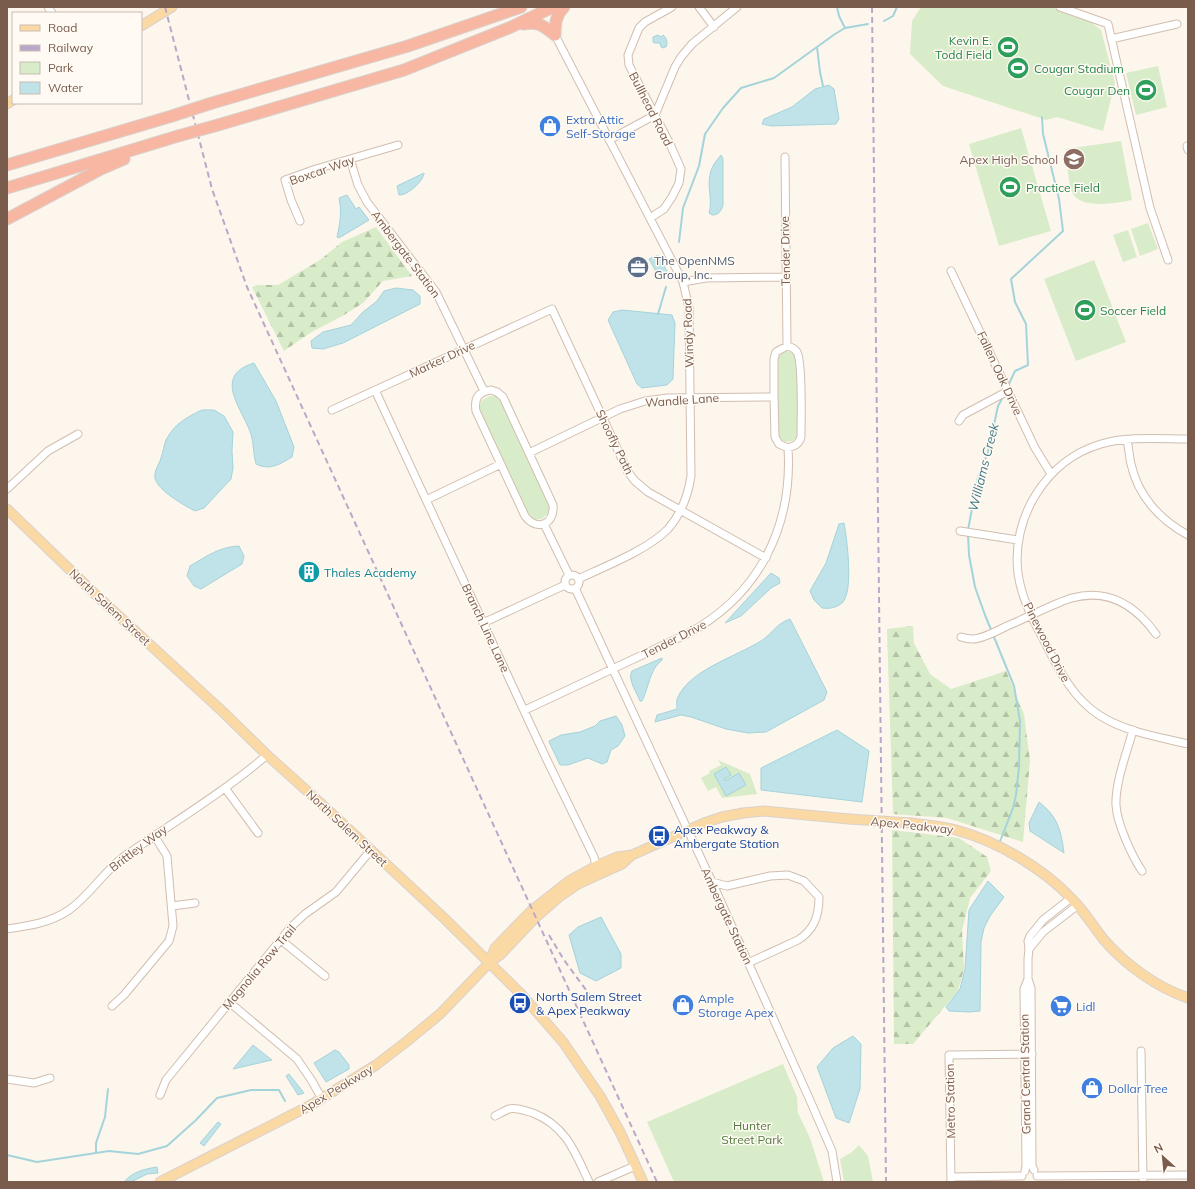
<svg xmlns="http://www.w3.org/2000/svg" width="1195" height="1189" viewBox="0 0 1195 1189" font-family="Mulish,sans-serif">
  <defs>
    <pattern id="forest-firs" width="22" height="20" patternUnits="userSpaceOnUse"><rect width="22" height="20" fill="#d8ecc9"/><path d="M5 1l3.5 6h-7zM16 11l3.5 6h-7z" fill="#b4c2a5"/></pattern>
  </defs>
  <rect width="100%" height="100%" fill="#fdf6ec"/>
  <!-- forest -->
  <path fill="url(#forest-firs)" d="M376 227 412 276 383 281 363 303 344 315 310 333 284 351 252 287 257 285H278L320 260 342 242Z
    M913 626 914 643 930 674 951 689 1006 671 1024 714 1030 761 1023 842 947 818 893 814 887 629Z
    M892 830 959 838 987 857 991 871 970 898 962 931 964 969 958 991 913 1044H894Z"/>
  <!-- park -->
  <path fill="#d8ecc9" d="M921 7H1072L1101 30 1115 83 1103 131 1057 117 1046 120 943 86 910 54 912 21Z
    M1158 66 1167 107 1136 115 1126 73Z
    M1021 128 1051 231 999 246 969 144Z
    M1121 141 1132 200C1118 203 1079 210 1072 192 1068 181 1067 161 1066 149Z
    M1148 223 1158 249 1140 256 1131 229Z
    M1128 230 1137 257 1123 262 1113 235Z
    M1094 260 1126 342 1076 361 1044 279Z
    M786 351 793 353 797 360 798 433C796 441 793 441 785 442L779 438 778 432 777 372 779 355Z
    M490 396H496L502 404 549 503 550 509V513L541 519 535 520 526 510 481 413 479 405 482 400Z
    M718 760 750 774 757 794 722 798 716 787 708 791 701 778 710 773 709 771 721 765Z
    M783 1064 797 1097 798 1113 810 1138 824 1182H674L647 1122Z
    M859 1145 868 1156 873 1182H844L840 1159 852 1152Z"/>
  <!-- water -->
  <path fill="#bfe3e8" stroke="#a5d3da" d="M658 35 661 37 663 35C667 38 668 43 666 47H664V48L661 47 660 43H655L653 42V37Z
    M829 85 834 89 839 119 836 124 771 126 762 124 764 119 792 107 815 89Z
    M721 155 723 159V205C721 211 719 215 712 215L709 213C713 200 707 187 710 175 711 167 716 161 721 155Z
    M424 173C424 181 407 196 399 195L397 186Z
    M347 195 356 209 359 207 369 220 339 238 337 237C340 223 342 212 339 198Z
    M658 255 668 273 661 276 658 275 649 259Z
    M396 288 413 290 420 296V304L343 343 323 349 312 348 311 341 323 332 351 325 363 312 377 301 384 291Z
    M622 310 672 315 675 323 673 379 667 385 642 388 637 384 608 320 613 312Z
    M254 363 276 401 294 447 292 457C280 464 270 471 256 464 253 454 254 444 251 434 242 408 212 376 254 363Z
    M202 410H214L224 416 233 432 232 451 233 468 231 479 204 508 195 511C185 506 157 490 155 478 154 470 159 465 161 458 163 452 164 445 166 440 174 424 187 417 202 410Z
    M844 523C847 539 854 592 842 603 836 608 829 609 822 608L814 600 810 591 826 563 839 524Z
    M239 546 244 556 242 564 201 589 194 586 187 576 190 566C207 556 219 547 239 546Z
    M771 573 779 578 780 583 771 588 741 616 725 623Z
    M790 619 827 692 824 700 766 732 748 733 726 729 691 717 681 715 655 722 657 715 677 709C677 705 676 700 678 697 690 670 737 656 761 641 772 634 777 623 790 619Z
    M662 658V660C649 670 649 688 642 701H640C637 693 627 679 632 671Z
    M616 716 622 725 625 736 618 746 611 750 607 762 602 764 588 758 568 765H560L550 744 549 741 561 735 580 732 595 726 600 721Z
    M837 730 869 751 862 802 761 790V768Z
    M726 767 731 775 724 779 725 781 739 773 746 785 726 796 714 774Z
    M1039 802C1058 817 1061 830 1064 853L1030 831 1029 823Z
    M988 881 1004 897 990 916 984 928 981 942 980 1011 969 1012 949 1011 946 1007 960 989 965 969 969 910Z
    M601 917 621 954V968L596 981 580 973 569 935 578 927Z
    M853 1036 861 1044 860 1089 849 1123 836 1118 817 1067 833 1048Z
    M253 1045 272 1060 233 1069Z
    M335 1050 339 1052 349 1065V1069L326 1082 314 1063Z
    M289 1074 304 1093 298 1095 286 1076Z
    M218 1122 221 1124 204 1146 200 1143Z
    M157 1167 158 1173 147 1174 131 1182H124C132 1172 144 1169 157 1167Z"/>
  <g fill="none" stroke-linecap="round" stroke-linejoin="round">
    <!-- stream -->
    <path stroke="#a5d3da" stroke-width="2" d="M837 7 839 16 845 28
      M884 21 893 16 897 7
      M817 47 820 72 823 86
      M679 242 683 208 699 166 705 134 723 108 741 88 774 78 835 34 845 28 868 24
      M658 314 666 287
      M1008 386 1015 371 1028 365 1026 324 1015 302 1011 279 1063 231 1059 199 1043 134 1042 117
      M968 530 978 477 988 452 998 406 1003 397
      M968 534 969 555 975 587 985 615 1014 686 1020 721 1019 767 1016 795 1013 808 999 844
      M96 1152V1143L105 1117 108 1089
      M7 1155 37 1162 109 1151 138 1154 167 1146 196 1120 217 1098 251 1090H279L285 1101"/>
    <!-- minor casing -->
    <g stroke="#d1beb0" stroke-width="9">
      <path id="minor" d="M48 7 52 13
        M699 7 714 27
        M1060 7 1108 24 1150 208 1168 260
        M555 35 683 282 689 308 691 476C688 496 681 514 668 529 649 549 604 567 578 579
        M1111 39 1177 24
        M609 140 655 115 675 67 681 57 692 44 737 7
        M1187 146 1188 150
        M785 157 787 346
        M350 159 358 185 367 202 436 292 484 391
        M650 218 664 209 672 197 679 183 681 169 670 144 629 65 628 55 639 28 645 22 672 7
        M300 221 291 200 285 180 316 169 398 145
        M951 271 1035 448 1051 474
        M683 282 706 278 785 277
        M787 346C791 347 795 349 797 352 803 362 801 422 801 437 799 444 795 446 788 448L779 444 775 437 774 397V359L776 352Z
        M375 390 546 758 594 857 596 866
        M491 390 497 392 503 397 553 505C555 524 537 532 525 516L476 411C474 398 478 392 491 390Z
        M332 410 552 309 628 472 635 481 648 492 766 558
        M959 421 963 415 1008 391
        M1188 439C1159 439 1128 436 1101 444 1046 460 1011 518 1018 573 1021 596 1031 616 1041 635 1057 665 1070 696 1099 715 1125 732 1159 737 1188 744
        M1127 440C1129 448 1129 456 1131 464 1138 496 1160 520 1188 535
        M529 453 620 409 645 401 668 398 774 397
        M7 489 48 451 78 434
        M426 500 501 464
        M544 524 569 575
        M960 531 1018 540
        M565 582a7 7 0 1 1 14 0a7 7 0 1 1-14 0Z
        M575 588 712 882 809 1098 832 1151 837 1182
        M483 623 565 585
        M961 637C964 638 969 639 973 639 982 639 999 630 1007 626 1027 618 1052 604 1072 598 1108 588 1136 606 1156 634
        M525 710 687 634C758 596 793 528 788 448
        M1133 730C1127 752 1115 783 1116 805 1117 824 1132 856 1142 871
        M225 788 258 833
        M712 882 727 886 770 876 788 875 804 881 819 897C819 916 814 930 798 940L748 963
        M172 906 195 903
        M7 929C28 926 50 923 69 910 89 896 102 874 122 858 169 825 223 793 267 755
        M281 940 325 976
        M1029 949 1043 932 1078 905
        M229 1002 297 1059 312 1081 322 1099
        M112 1006 124 995 169 941 173 926 167 856 154 835
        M1141 1051 1143 1182
        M7 1079 34 1083 50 1078
        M160 1095 166 1080 291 927 305 914 336 892 371 850
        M495 1116C499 1114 504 1111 509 1109 516 1107 526 1111 533 1113 566 1126 575 1152 589 1182
        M1034 1170 1032 1166 1031 988 1028 979V959L1029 949 1028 941 1030 936 1043 920 1071 898
        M1025 1171 1026 1166 1024 989 1028 979
        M1037 1176 1188 1175
        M951 1177 1022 1176
        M598 1182 635 1166
        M951 1182 949 1055 1032 1054"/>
    </g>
    <!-- major casing -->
    <g stroke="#dad1cd" stroke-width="11">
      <path id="major" d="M141 26 172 7
        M7 104 13 100
        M7 509 95 594 223 712 267 755 326 808 445 919 522 995 563 1042 600 1096 621 1134 643 1182
        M911 823C926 825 942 826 956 830 997 841 1043 868 1072 899 1084 911 1093 926 1104 940 1126 965 1156 987 1188 998
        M489 963 495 948 532 910 569 881 596 866 617 857 632 855 704 823 722 817 743 813 764 811 849 819
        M160 1182 311 1105 376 1065 406 1042 440 1014 489 963 501 954 536 917 559 897 578 884 622 864 632 855"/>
    </g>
    <!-- highway casing -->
    <g stroke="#dad1cd" stroke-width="13">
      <path id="highway" d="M523 24C539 21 543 26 555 35
        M555 35C555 23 556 15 564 7
        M212 103 408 46 521 7
        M218 125 404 70 511 27 553 7
        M7 165 172 116
        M7 188 178 136
        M7 219 101 169 124 159"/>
    </g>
    <!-- minor -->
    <use href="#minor" stroke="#fff" stroke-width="7"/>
    <!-- major -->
    <use href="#major" stroke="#fbd9a5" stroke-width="9"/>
    <!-- highway -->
    <use href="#highway" stroke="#f7b7a3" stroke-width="11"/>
    <!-- rail -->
    <path stroke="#b9a8c9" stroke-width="2" stroke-dasharray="6 4" stroke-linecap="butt" d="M165 7 212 189 247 287 657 1182
      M872 7 886 1182
      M549 935 564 960 589 994"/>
    <!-- major-bridge casing -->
    <g stroke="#dad1cd" stroke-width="11" stroke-linecap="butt">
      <path id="major-bridge" d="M849 819 911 823"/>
    </g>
    <!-- highway-bridge casing -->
    <g stroke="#dad1cd" stroke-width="13" stroke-linecap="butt">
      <path id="highway-bridge" d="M172 116 212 103
        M178 136 218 125"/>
    </g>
    <!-- major-bridge -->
    <use href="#major-bridge" stroke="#fbd9a5" stroke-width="9"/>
    <!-- highway-bridge -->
    <use href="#highway-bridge" stroke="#f7b7a3" stroke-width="11"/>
  </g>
  <!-- icons -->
  <defs>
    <g id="stadium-disc" transform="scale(1.15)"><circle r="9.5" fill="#2e9e5b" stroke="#fffaf3"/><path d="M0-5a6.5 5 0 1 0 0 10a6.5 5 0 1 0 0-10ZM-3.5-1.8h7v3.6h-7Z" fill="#fff"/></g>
    <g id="shop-disc" transform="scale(1.15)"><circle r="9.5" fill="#3f7fe0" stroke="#fffaf3"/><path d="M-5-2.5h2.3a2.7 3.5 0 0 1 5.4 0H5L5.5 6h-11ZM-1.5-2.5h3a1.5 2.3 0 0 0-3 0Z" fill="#fff"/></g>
    <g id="school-disc" transform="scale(1.15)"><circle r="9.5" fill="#8d6e63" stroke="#fffaf3"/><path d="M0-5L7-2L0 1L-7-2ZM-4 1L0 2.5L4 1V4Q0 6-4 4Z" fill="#fff"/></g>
    <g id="office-disc" transform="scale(1.15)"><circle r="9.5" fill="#5c6f8a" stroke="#fffaf3"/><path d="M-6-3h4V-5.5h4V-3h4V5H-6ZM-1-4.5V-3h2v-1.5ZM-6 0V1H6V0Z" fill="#fff"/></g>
    <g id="building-disc" transform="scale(1.15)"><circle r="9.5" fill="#0f9aa8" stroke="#fffaf3"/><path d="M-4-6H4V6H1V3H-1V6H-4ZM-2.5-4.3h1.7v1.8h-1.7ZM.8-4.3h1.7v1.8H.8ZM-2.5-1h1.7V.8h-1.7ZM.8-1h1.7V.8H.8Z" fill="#fff"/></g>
    <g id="bus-disc" transform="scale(1.15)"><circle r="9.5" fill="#1a4fb4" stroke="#fffaf3"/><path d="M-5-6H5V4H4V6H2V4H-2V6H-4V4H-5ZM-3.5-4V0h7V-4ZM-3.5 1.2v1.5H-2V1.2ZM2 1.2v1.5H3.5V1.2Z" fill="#fff"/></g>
    <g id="supermarket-disc" transform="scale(1.15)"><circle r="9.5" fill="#3f7fe0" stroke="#fffaf3"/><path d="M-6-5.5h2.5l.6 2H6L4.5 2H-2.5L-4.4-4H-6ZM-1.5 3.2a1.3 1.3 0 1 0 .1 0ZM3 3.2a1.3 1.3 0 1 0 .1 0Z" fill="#fff"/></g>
  </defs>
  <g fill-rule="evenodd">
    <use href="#stadium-disc" x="1008" y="47"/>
    <use href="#stadium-disc" x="1018" y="68"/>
    <use href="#stadium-disc" x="1146" y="90"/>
    <use href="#shop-disc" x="550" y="126"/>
    <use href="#school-disc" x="1074" y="159"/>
    <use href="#stadium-disc" x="1010" y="187"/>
    <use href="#office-disc" x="638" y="267"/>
    <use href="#stadium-disc" x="1085" y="310"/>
    <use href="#building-disc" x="309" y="572"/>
    <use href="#bus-disc" x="659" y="836"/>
    <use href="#bus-disc" x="520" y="1003"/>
    <use href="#shop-disc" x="683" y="1005"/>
    <use href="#supermarket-disc" x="1061" y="1006"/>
    <use href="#shop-disc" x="1092" y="1088"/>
  </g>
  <g text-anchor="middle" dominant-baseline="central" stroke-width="3" stroke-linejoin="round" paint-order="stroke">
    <!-- leisure labels -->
    <g font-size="12" fill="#27864d" stroke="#fffaf3" text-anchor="start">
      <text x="992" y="40" text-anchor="end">Kevin E.<tspan x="992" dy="14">Todd Field</tspan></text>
      <text x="1034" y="68">Cougar Stadium</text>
      <text x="1130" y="90" text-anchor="end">Cougar Den</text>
      <text x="1026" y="187">Practice Field</text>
      <text x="1100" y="310">Soccer Field</text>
    </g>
    <!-- street labels -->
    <g font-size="12" fill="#7a5c4d" stroke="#fffaf3">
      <text transform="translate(651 109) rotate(63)">Bullhead Road</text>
      <text transform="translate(322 170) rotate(-19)">Boxcar Way</text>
      <text transform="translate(785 251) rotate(-91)">Tender Drive</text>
      <text transform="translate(406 254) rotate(53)">Ambergate Station</text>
      <text transform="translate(688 333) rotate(-92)">Windy Road</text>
      <text transform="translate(442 359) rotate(-25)">Marker Drive</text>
      <text transform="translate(1000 373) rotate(65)">Fallen Oak Drive</text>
      <text transform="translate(682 400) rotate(-4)">Wandle Lane</text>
      <text transform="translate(615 442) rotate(64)">Shoofly Path</text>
      <text transform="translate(110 607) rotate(43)">North Salem Street</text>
      <text transform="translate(486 628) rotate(65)">Branch Line Lane</text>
      <text transform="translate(674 639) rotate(-27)">Tender Drive</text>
      <text transform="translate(1047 642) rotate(63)">Pinewood Drive</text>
      <text transform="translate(912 825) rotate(6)">Apex Peakway</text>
      <text transform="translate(347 828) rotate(43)">North Salem Street</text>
      <text transform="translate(138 848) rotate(-37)">Brittley Way</text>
      <text transform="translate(727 916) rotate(65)">Ambergate Station</text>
      <text transform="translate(259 967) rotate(-50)">Magnolia Row Trail</text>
      <text transform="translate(1025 1074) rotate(-91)">Grand Central Station</text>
      <text transform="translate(336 1089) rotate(-31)">Apex Peakway</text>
      <text transform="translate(950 1101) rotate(-91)">Metro Station</text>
    </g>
    <!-- shop labels -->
    <g font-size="12" fill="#366cbe" stroke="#fffaf3" text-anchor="start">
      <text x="566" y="119">Extra Attic<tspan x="566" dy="14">Self-Storage</tspan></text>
      <text x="698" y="998">Ample<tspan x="698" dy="14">Storage Apex</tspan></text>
      <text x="1076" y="1006">Lidl</text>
      <text x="1108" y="1088">Dollar Tree</text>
    </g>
    <!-- education labels -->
    <g font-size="12" fill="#785e54" stroke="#fffaf3" text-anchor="end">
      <text x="1058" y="159">Apex High School</text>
    </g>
    <!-- service labels -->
    <g font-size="12" fill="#4e5e75" stroke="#fffaf3" text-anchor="start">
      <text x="654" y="260">The OpenNMS<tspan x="654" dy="14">Group, Inc.</tspan></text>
    </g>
    <!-- culture labels -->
    <g font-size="12" fill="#0d838f" stroke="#fffaf3" text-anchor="start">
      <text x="324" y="572">Thales Academy</text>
    </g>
    <!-- transit labels -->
    <g font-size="12" fill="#164399" stroke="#fffaf3" text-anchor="start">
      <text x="674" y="829">Apex Peakway &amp;<tspan x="674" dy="14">Ambergate Station</tspan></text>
      <text x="536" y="996">North Salem Street<tspan x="536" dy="14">&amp; Apex Peakway</tspan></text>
    </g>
    <!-- park labels -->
    <g font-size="12" fill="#537a41" stroke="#fffaf3">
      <text x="752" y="1125">Hunter<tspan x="752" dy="14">Street Park</tspan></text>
    </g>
    <!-- water labels -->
    <g font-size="13" font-style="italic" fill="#437c86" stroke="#fffaf3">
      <text transform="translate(983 467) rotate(-76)">Williams Creek</text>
    </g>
  </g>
  <!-- border -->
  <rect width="1195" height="1189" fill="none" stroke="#7a5c4d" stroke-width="16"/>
  <!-- legend -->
  <rect x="12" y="12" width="130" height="92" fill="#fffaf3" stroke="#cabbb1"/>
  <rect x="20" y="25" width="20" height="6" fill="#fbd9a5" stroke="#cabbb1"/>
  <text x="48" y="32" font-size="12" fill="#7a5c4d">Road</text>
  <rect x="20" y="45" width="20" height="6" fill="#b9a8c9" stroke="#cabbb1"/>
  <text x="48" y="52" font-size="12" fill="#7a5c4d">Railway</text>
  <rect x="20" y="62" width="20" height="12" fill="#d8ecc9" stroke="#cabbb1"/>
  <text x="48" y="72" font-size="12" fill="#7a5c4d">Park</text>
  <rect x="20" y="82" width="20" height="12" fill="#bfe3e8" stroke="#cabbb1"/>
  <text x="48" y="92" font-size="12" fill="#7a5c4d">Water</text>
  <!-- north arrow -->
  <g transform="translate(1163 1157) rotate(333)" stroke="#fffaf3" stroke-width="3" paint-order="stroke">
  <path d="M0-3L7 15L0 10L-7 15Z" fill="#7a5c4d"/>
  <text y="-6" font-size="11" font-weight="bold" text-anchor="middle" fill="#7a5c4d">N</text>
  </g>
</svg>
